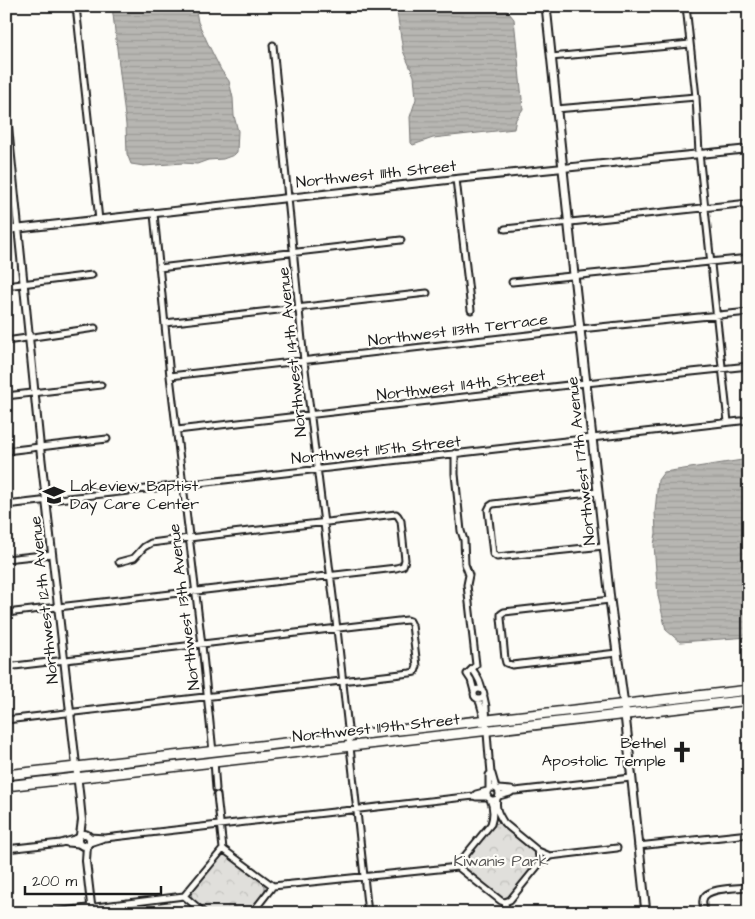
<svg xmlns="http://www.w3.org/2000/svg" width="755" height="919" viewBox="0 0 755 919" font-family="'Architects Daughter',sans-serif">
  <defs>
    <pattern id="park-crowns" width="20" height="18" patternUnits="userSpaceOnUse" patternTransform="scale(1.25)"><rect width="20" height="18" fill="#e0dfdb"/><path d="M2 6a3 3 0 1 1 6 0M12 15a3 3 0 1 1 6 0" fill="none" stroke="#c0bfbb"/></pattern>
    <pattern id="water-rules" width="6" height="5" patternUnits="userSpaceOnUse" patternTransform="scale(1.25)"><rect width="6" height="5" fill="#b7b6b2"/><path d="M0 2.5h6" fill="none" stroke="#9d9c98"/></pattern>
  </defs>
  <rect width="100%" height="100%" fill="#fdfcf7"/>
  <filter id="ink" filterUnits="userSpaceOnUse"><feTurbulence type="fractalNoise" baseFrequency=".02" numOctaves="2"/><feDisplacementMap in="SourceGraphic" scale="10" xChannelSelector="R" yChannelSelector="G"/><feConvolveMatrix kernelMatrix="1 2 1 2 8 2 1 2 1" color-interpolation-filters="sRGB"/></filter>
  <g filter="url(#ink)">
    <!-- park -->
    <path fill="url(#park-crowns)" stroke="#7e7e7c" d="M498 823 502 825 536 852 539 859 537 863 511 896 505 900 502 899 466 871 463 867 465 860 491 827 494 824Z
      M223 855H227L265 884V892L249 913H207L193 902 191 893 219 857Z"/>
    <!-- water -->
    <path fill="url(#water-rules)" stroke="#797876" d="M112 6H195L198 22 210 48 221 70 229 81 233 98 234 116 238 131 237 152 234 155 223 159 208 160 197 164 183 163 144 166 131 164 127 154 126 125Z
      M396 6H503L514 19 523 109 516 119 514 129 433 138 413 145 411 143 410 117 416 99 414 76 403 51Z
      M749 459V637L680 642 666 630 658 596 654 545 656 533 655 512 658 480 664 472Z"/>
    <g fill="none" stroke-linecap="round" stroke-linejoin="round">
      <!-- minor casing -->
      <g stroke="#1c1c1c" stroke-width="9">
        <path id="minor" d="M76 6 99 220
          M686 6 696 97 699 153 728 422
          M273 45 304 361 337 629 353 774
          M551 57 690 44
          M556 109 696 97
          M456 179 471 310
          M154 214 170 376 202 645 213 752
          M505 229 749 203
          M159 268 401 240
          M512 282 749 258
          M6 286 92 275
          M165 323 427 293
          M6 341 95 328
          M170 376 580 329 749 312
          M6 396 101 385
          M177 430 586 383 749 366
          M6 451 107 439
          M455 453V474L461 531 464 540 465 564 469 575 467 585 476 665 467 674 471 680 474 691
          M598 492 493 504 490 506 488 510 493 554 497 557 604 546
          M6 505 749 420
          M6 559 52 554
          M610 600 504 612 501 614V618L505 659 506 663 512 665 617 653
          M6 613 396 568 403 566 405 560 401 521 398 516 396 514 189 538 151 543 144 547 134 558 119 562
          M6 667 407 620 410 621 412 625 417 666 415 672 410 673 6 720
          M473 670C478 678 480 679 482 689
          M474 694a5 5 0 1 1 10 0a5 5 0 1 1-10 0Z
          M484 697C486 704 487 712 486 720L489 758
          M478 699C482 706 481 713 486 720
          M214 761 216 789
          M491 773 492 774 496 788
          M353 775 368 913
          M487 794a6 6 0 1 1 12 0a6 6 0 1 1-12 0Z
          M489 789V775L491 773 490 762
          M498 789 511 790 515 791 631 778
          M474 796 476 794 487 791
          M499 796 510 793 513 791
          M497 799C495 809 499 815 504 823L538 851 540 863
          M89 837 105 838 474 796 476 797H488
          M67 843 79 844
          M90 843 102 839
          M638 846 749 834
          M6 849 61 843 78 838
          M223 849 273 886
          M538 851 550 856 617 848
          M458 867 459 863 491 824C494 815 494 808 490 799
          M458 867 501 901 505 902
          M273 886 458 867
          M184 896 223 849 217 795
          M184 896 204 913
          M505 902 510 900 540 863 549 857 550 856
          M505 902 506 913
          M47 913 184 896
          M252 913 273 886
          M704 913C704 909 702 904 703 900 705 887 738 888 749 887"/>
      </g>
      <!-- tertiary casing -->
      <g stroke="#1c1c1c" stroke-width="10">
        <path id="tertiary" d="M6 107 40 447 80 800 82 820 80 835
          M6 230 456 179 749 149
          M78 840a6 6 0 1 1 12 0a6 6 0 1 1-12 0Z
          M87 845 86 861 92 913"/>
      </g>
      <!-- secondary casing -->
      <g stroke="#1c1c1c" stroke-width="11">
        <path id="secondary" d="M546 6 574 275 610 600 624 705 646 913"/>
      </g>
      <!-- trunk casing -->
      <g stroke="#1c1c1c" stroke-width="12">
        <path id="trunk" d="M6 775 749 690
          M6 786 749 700"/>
      </g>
      <!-- minor -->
      <use href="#minor" stroke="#fdfcf7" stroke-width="5"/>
      <!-- tertiary -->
      <use href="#tertiary" stroke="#fdfcf7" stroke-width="6"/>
      <!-- secondary -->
      <use href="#secondary" stroke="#fdfcf7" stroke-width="7"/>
      <!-- trunk -->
      <use href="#trunk" stroke="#fdfcf7" stroke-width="9"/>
    </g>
  </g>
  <!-- icons -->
  <defs>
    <g id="school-bare" transform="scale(1.725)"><path d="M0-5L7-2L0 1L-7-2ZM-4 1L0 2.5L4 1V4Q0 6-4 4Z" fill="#1c1c1c" stroke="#fdfcf7" stroke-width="2.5" paint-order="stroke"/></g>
    <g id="church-bare" transform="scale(1.725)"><path d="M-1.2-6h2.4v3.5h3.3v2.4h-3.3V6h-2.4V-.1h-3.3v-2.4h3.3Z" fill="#1c1c1c" stroke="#fdfcf7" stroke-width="2.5" paint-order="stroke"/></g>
  </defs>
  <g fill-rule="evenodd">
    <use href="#school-bare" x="54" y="495"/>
    <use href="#church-bare" x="682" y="752"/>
  </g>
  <g text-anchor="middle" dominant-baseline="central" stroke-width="4.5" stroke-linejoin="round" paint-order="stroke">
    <!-- street labels -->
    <g font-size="16" fill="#1c1c1c" stroke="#fdfcf7">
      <text transform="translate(376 174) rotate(-6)">Northwest 111th Street</text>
      <text transform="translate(458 330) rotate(-7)">Northwest 113th Terrace</text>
      <text transform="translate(292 352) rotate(-96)">Northwest 14th Avenue</text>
      <text transform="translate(461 385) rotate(-7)">Northwest 114th Street</text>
      <text transform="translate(376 450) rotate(-6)">Northwest 115th Street</text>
      <text transform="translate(581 461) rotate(-96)">Northwest 17th Avenue</text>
      <text transform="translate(44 600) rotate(-96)">Northwest 12th Avenue</text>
      <text transform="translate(184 607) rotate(-97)">Northwest 13th Avenue</text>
      <text transform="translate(376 728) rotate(-6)">Northwest 119th Street</text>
    </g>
    <!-- poi labels -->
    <g font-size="16" fill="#1c1c1c" stroke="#fdfcf7" text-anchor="start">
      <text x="70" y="486">Lakeview Baptist<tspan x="70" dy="18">Day Care Center</tspan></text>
      <text x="666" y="743" text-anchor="end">Bethel<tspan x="666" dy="18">Apostolic Temple</tspan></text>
    </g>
    <!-- park labels -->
    <g font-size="16" fill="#575655" stroke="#fdfcf7">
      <text x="501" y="861">Kiwanis Park</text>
    </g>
  </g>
  <!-- margin -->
  <rect width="755" height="919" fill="none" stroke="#fdfcf7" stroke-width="25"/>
  <rect x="12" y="12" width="730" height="894" fill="none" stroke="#1c1c1c" stroke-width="2" filter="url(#ink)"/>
  <!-- scale -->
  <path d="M25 886v8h136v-8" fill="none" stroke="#1c1c1c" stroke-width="2.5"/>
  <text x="32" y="886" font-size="15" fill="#1c1c1c" stroke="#fdfcf7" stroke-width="4" paint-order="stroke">200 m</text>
</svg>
